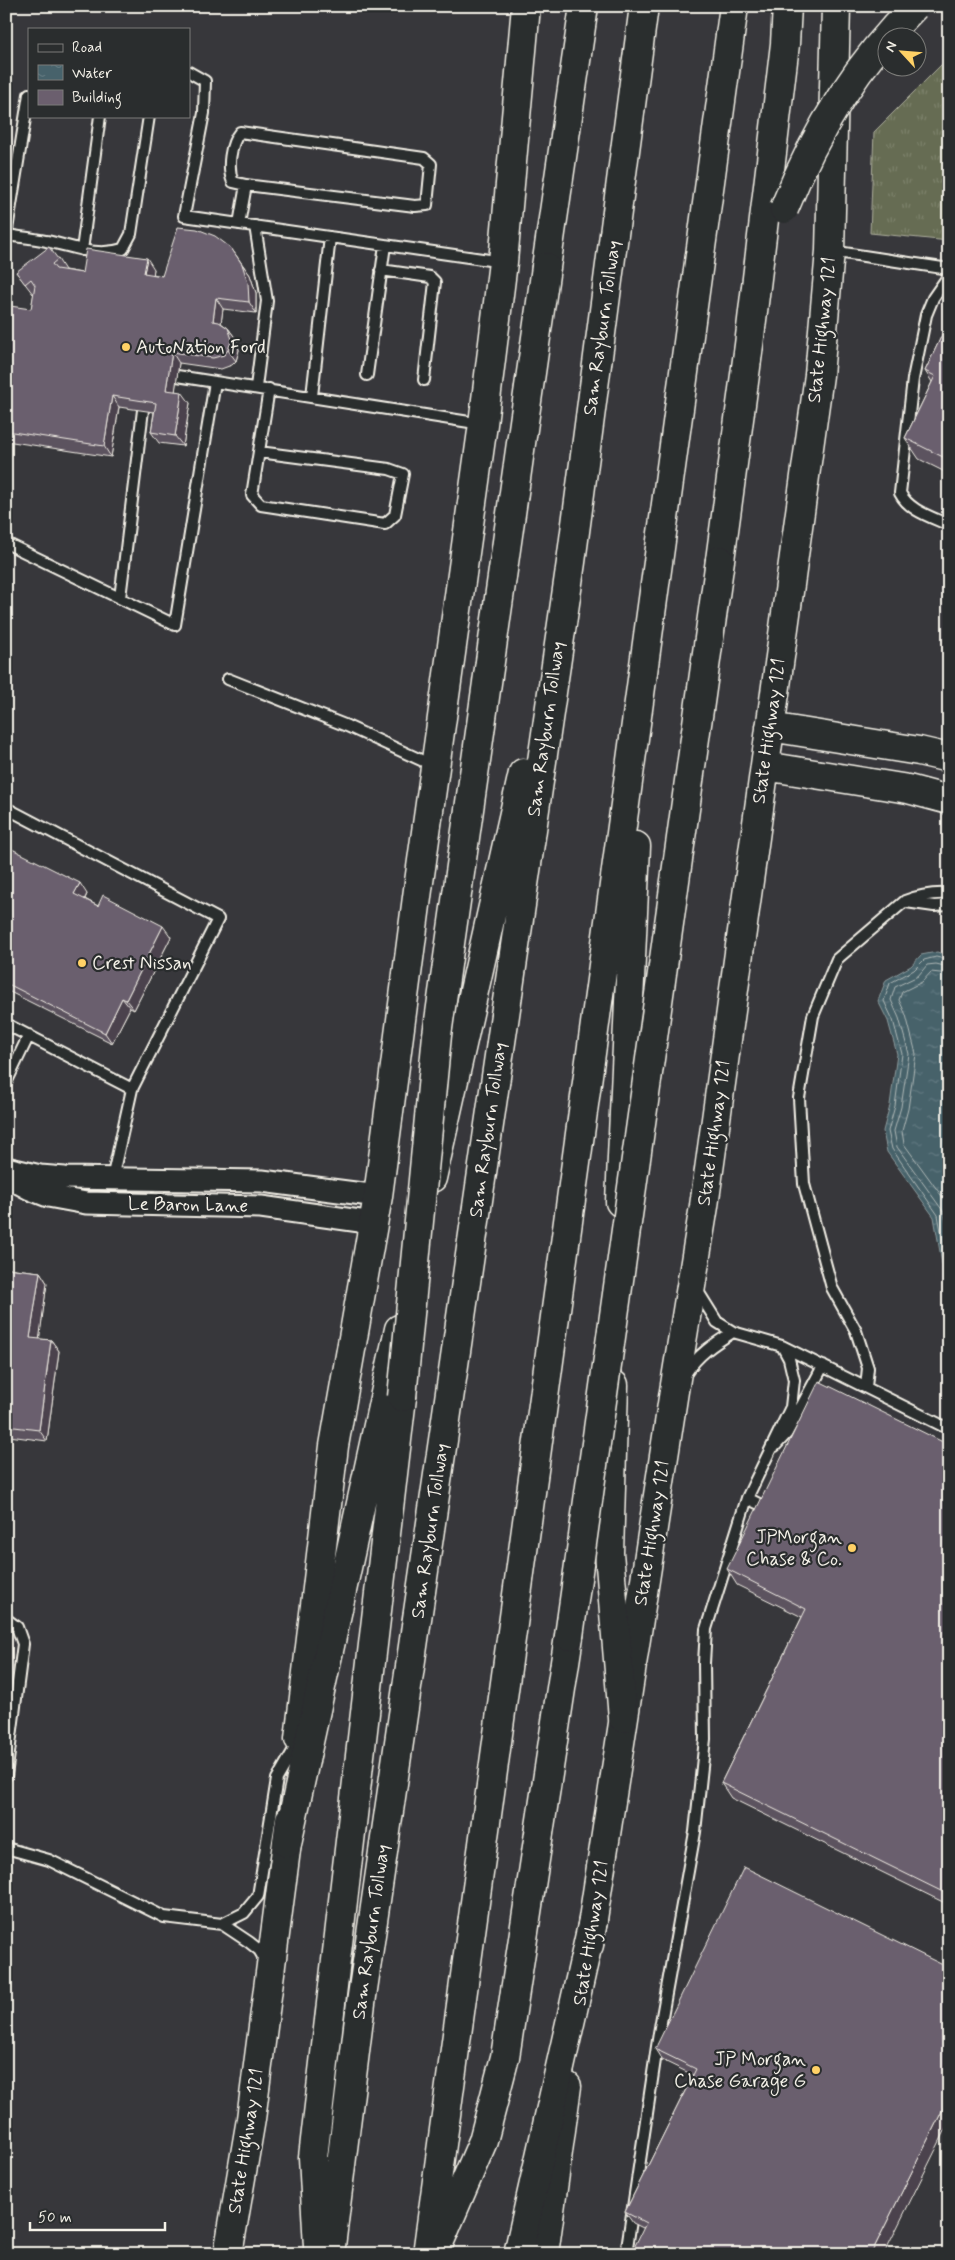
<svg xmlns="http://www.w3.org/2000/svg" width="955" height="2260" viewBox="0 0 955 2260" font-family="Mynerve,sans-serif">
  <defs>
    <pattern id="grass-tufts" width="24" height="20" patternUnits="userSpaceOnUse" patternTransform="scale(1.25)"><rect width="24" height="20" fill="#666c52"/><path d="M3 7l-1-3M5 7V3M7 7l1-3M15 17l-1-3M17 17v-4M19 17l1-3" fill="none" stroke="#7c816b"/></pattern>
    <pattern id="water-ripples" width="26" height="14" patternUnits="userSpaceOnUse" patternTransform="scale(1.25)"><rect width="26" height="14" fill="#47626b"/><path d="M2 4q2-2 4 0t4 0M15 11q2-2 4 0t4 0" fill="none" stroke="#627980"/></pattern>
  </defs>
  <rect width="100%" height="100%" fill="#37373b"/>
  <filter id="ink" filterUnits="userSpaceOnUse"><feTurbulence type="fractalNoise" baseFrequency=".02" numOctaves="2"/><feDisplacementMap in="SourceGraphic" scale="10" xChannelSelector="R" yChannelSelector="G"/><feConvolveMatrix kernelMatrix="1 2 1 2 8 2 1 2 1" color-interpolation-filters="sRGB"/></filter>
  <g filter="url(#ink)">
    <!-- grass -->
    <path fill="url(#grass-tufts)" stroke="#adae9d" d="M949 57V241L870 233 874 132Z"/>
    <!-- water -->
    <path fill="url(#water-ripples)" stroke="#8c9b9d" d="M937 952 949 956V1284L945 1281 934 1217 887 1152 883 1131 890 1105 897 1054 888 1021 878 1001 886 980 911 966 921 955Z"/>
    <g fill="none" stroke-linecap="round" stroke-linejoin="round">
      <!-- shore -->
      <path stroke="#afb8b6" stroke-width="1" d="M949 960 936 957 924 960 914 970 890 983 884 1001 893 1020 902 1054 895 1106 888 1131 892 1149 938 1215 949 1274
        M949 967 936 964 927 965 918 976 895 987 891 1000 899 1018 909 1054 901 1107 894 1131 897 1147 943 1211 949 1233
        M949 974 931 972 922 982 902 992 899 1000 906 1015 916 1054 908 1109 902 1131 904 1144 949 1206"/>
      <!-- lane casing -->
      <g stroke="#f4f1e8" stroke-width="14">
        <path id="lane" d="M189 72 205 81 204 113 184 216 503 262
          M239 224 246 185 233 182C227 168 230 144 240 132L424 158 431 164 427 205 415 206 246 185
          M255 226 267 301 256 387
          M6 235C19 237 33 238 46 241 73 246 95 258 123 249L131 234 149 116
          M6 236 29 94
          M82 250 100 116
          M831 251 949 269
          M381 270 430 277 435 282 424 380
          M949 275 933 298 926 315 913 379 900 493C909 511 932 517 949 525
          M367 375 385 245
          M177 376 215 382
          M312 396 330 237
          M259 452 389 469 403 474 395 515 385 524 261 505 252 495 269 389
          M6 543 175 625 215 382 482 424
          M120 598 143 410
          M228 679 347 726 434 766
          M6 808 218 919 132 1089 112 1179
          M906 902 934 906 949 905
          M6 1024 132 1089
          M6 1083 29 1035
          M697 1290 717 1322 733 1332 782 1346 949 1429
          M686 1373C698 1354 714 1344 733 1332
          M866 1387 868 1368 856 1331 832 1288 804 1184 799 1098 813 1016 837 959 905 901C920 895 933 893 949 894
          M775 1446 787 1433 823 1366
          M747 1498 771 1510
          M6 1619 17 1627 23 1644 6 1776
          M6 1848 49 1860 164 1917 222 1924 249 1942 259 1950 265 1960
          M222 1924 244 1913 258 1896 277 1779 299 1741
          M6 2254H8
          M626 2254 659 2033 695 1832 705 1739 704 1663 706 1629 747 1498 791 1407 794 1380 789 1359 782 1346"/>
      </g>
      <!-- street casing -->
      <g stroke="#f4f1e8" stroke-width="25">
        <path id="street" d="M6 1168 40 1176 65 1178 262 1181 378 1196
          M6 1176 30 1189 48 1196 86 1203 261 1207 374 1223"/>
      </g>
      <!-- secondary casing -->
      <g stroke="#f4f1e8" stroke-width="31">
        <path id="secondary" d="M770 727 919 751 949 758
          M765 766 908 789 949 800
          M299 1739 334 1446 378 1196 419 882 483 424 503 262 526 6
          M589 1945 674 1391 704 1206 819 375 830 251 836 6
          M228 2254 251 2119 290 1819
          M544 2254 567 2086"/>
      </g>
      <!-- highway casing -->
      <g stroke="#f4f1e8" stroke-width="31">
        <path id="highway" d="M546 267 584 6
          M720 560 749 345 785 44 787 6
          M432 1178 523 773
          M620 1202 636 846
          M614 1385 609 1553 623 1718
          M287 1843 399 1329
          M318 2247 313 2157 402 1397
          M436 2250 483 2141 505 2057 569 1636
          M330 2254 361 2003 571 562 644 6
          M427 2254 734 6
          M518 2254 593 1921"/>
      </g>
      <!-- lane -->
      <use href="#lane" stroke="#2a2d2e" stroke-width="10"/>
      <!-- street -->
      <use href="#street" stroke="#2a2d2e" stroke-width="21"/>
      <!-- secondary -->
      <use href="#secondary" stroke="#2a2d2e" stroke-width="28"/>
      <!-- highway -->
      <use href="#highway" stroke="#2a2d2e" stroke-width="28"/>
      <!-- highway-bridge casing -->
      <g stroke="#f4f1e8" stroke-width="31" stroke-linecap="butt">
        <path id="highway-bridge" d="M784 209C814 134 857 63 915 6
          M402 1397 437 1035 546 267
          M569 1636 720 560"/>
      </g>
      <!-- highway-bridge -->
      <use href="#highway-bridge" stroke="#2a2d2e" stroke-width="28"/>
    </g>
    <!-- wall -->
    <path fill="#5c525f" stroke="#f4f1e8" d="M231 248 250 275 256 293V313L223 309 221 323 228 328 236 339 239 350 236 361 232 365 221 369 179 363 175 391 190 403 183 446 159 443 151 432 154 412 119 407 111 457 6 441V332L31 309 34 293 33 294 16 272 58 259 65 270 82 273 154 269 153 274 162 276Z
      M949 320V474L919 459 905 438 932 382 925 371Z
      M6 846 87 894 85 899 98 906 171 937 134 1010 130 1008 112 1043 6 990Z
      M6 1268 40 1272 47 1283 39 1339 51 1340 59 1351 47 1441 9 1436 6 1432Z
      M949 1445V1905L731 1798 721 1783 802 1617 737 1585 727 1569Z
      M949 1968 643 2228 633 2223 625 2212 693 2075 662 2060 655 2049Z"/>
    <!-- shaded-wall -->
    <path fill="#4b424d" stroke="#f4f1e8" d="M147 258 154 269 152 284 144 273Z
      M242 264 250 275 256 293V313L249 302Z
      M216 298 223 309 220 331 213 321Z
      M228 328 236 339 239 350 236 361 228 350Z
      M172 352 179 363 174 400 166 390Z
      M182 392 190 403 183 446 175 436Z
      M112 396 119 407 111 457 104 446Z
      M80 883 87 894 82 904 74 894Z
      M163 926 171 937 134 1010 126 1000Z
      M122 998 130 1008 112 1043 105 1033Z
      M40 1272 47 1283 38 1349 30 1338Z
      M51 1340 59 1351 47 1441 39 1430Z
      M949 2097V2123L884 2254H871Z"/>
    <!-- building -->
    <path fill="#6b5f6e" stroke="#f4f1e8" d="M178 227 197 229 215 236 231 248 242 264 248 283 249 302 216 298 213 321 219 322 228 328 232 339 228 350 224 355 213 358 172 352 166 390 182 392 175 436 151 432 156 403 112 396 104 446 6 431V332L10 306 31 309 35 285 31 279 25 284 16 272 49 247 58 259 52 264 56 269 82 273 86 249 147 258 144 273 162 276Z
      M949 320V460L905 438 935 376 925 371Z
      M6 846 80 883 74 894 98 906 103 895 163 926 126 1000 122 998 105 1033 6 983Z
      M6 1268 40 1272 30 1338 51 1340 39 1430 6 1426Z
      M819 1381 949 1445V1895L721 1783 806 1609 727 1569Z
      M744 1867 949 1968V2097L871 2254H631L646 2223 625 2212 696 2069 655 2049Z"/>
  </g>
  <!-- markers -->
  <g fill="#ffd166" stroke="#2a2d2e" stroke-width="2">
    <circle cx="126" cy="347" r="5"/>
    <circle cx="82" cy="963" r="5"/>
    <circle cx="852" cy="1548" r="5"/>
    <circle cx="816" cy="2070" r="5"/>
  </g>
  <g text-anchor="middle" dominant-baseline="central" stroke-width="4.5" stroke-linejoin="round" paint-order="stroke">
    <!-- street labels -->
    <g font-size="19" fill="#f4f1e8" stroke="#2a2d2e">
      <text transform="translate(602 328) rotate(-82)">Sam Rayburn Tollway</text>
      <text transform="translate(822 330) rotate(-84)">State Highway 121</text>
      <text transform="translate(546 729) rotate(-82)">Sam Rayburn Tollway</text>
      <text transform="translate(769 731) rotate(-82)">State Highway 121</text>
      <text transform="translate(488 1130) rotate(-82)">Sam Rayburn Tollway</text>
      <text transform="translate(714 1133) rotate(-82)">State Highway 121</text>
      <text transform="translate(188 1205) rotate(1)">Le Baron Lane</text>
      <text transform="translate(430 1531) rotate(-82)">Sam Rayburn Tollway</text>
      <text transform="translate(652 1533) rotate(-81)">State Highway 121</text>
      <text transform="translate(371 1932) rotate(-82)">Sam Rayburn Tollway</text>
      <text transform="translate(591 1933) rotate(-81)">State Highway 121</text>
      <text transform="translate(246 2141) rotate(-81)">State Highway 121</text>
    </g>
    <!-- poi labels -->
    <g font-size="19" fill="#f4f1e8" stroke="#2a2d2e" text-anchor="start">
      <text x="136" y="347">AutoNation Ford</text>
      <text x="92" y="963">Crest Nissan</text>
      <text x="842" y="1537" text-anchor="end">JPMorgan<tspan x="842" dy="22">Chase &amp; Co.</tspan></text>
      <text x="806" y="2059" text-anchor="end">JP Morgan<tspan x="806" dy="22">Chase Garage G</tspan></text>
    </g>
  </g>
  <!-- margin -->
  <rect width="955" height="2260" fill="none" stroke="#2a2d2e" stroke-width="25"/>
  <rect x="12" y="12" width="930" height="2235" fill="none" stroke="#f4f1e8" stroke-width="2" filter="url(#ink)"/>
  <!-- legend -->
  <rect x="28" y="28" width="162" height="90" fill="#2a2d2e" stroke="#7b7b78"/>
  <rect x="38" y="44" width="25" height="8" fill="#2a2d2e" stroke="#7b7b78"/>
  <text x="72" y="52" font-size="15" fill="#f4f1e8">Road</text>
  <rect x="38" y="65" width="25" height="15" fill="url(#water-ripples)" stroke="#7b7b78"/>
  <text x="72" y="78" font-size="15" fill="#f4f1e8">Water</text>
  <rect x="38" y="90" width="25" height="15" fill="#6b5f6e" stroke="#7b7b78"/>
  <text x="72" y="102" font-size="15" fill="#f4f1e8">Building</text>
  <!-- north arrow -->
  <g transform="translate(902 52) rotate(296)"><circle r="24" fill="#2a2d2e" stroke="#7b7b78"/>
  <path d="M0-4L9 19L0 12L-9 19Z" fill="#ffd166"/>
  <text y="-8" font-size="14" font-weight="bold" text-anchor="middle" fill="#f4f1e8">N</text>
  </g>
  <!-- scale -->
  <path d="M30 2222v8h135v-8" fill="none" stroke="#f4f1e8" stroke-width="2.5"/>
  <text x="38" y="2222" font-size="15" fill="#f4f1e8" stroke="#2a2d2e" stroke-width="4" paint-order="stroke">50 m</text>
</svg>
